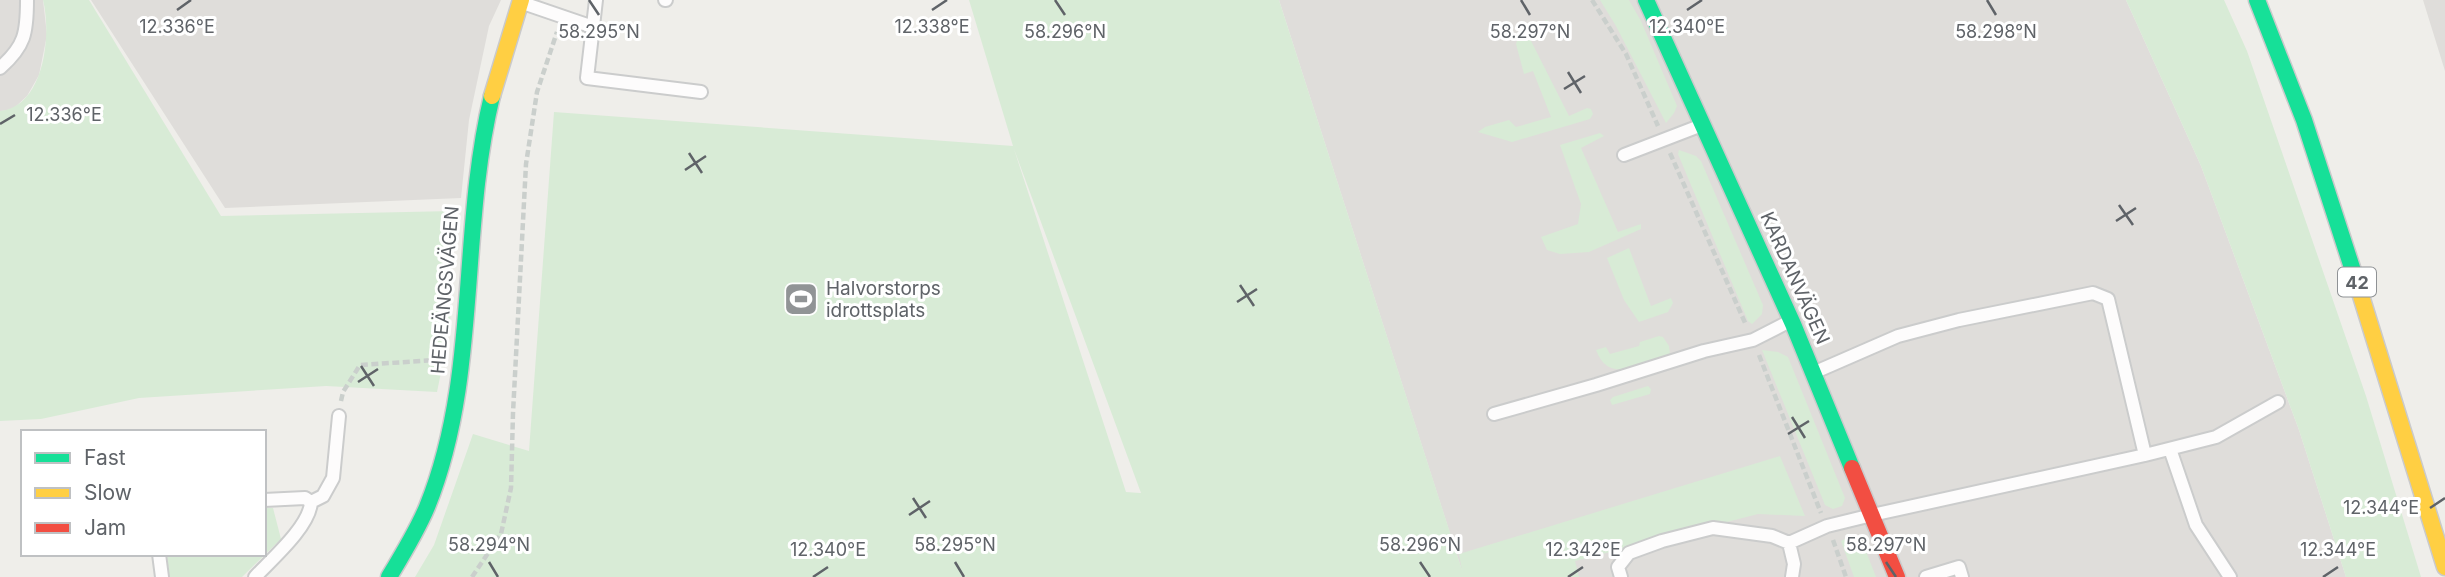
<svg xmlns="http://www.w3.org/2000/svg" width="2445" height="577" viewBox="0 0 2445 577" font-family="Inter,sans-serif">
  <rect width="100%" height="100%" fill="#efeeea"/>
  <!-- industrial -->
  <path fill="#dfddda" d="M0 0H43L47 35 39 75 27 96 12 110 0 111Z
    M91 0H501L489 26 469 120 461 198 225 208Z
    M1279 0H2126L2201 166 2299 430 2346 577H1464Z
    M2423 0H2445V71Z"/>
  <!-- green -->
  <path fill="#d8ebd6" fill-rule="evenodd" d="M43 0H89L221 216 453 211 450 328 437 392 326 386 139 398 41 419 0 421V111C44 107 52 35 43 0Z
    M969 0H1279L1462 570 1459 554 1780 456 1805 516 1758 514 1575 561 1579 577H415L434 545 473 434 529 451 554 112 1013 146ZM1014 149 1141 493H1140L1126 492Z
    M1600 0H1629L1641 21 1677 106 1674 113 1666 123 1616 26Z
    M2126 0H2224L2247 51 2366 396 2421 577H2346L2299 430 2201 166Z
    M1547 20 1549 23 1528 35 1569 116 1587 108 1591 109 1593 114 1590 119 1512 142 1478 132 1485 127 1509 120 1516 127 1551 117 1533 71 1524 74 1516 44 1521 30Z
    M1600 133 1604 136 1581 148 1618 232 1641 224V229L1589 252 1560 254 1547 250 1541 237 1578 224 1581 204 1560 145Z
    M1679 150 1696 156 1701 161 1763 305 1762 314 1752 324 1748 321 1678 154Z
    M1629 248 1651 306 1671 298 1673 303 1668 312 1639 322 1624 300 1607 258Z
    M1659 336 1663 337 1669 346 1670 354C1644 363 1609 386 1596 350L1606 347 1610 354 1639 346 1640 342Z
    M1762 350 1778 352 1788 357 1845 498 1842 506 1833 509 1825 505Z
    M1648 386 1651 389 1650 394 1612 405 1610 400 1613 397Z
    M264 508H273L281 539 242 577H169L167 554H264Z
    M1852 535 1860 536 1876 577H1854L1841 541Z"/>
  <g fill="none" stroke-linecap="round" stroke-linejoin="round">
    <!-- lane casing -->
    <g stroke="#cbcccc" stroke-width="16">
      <path id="lane" d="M596 0 587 78 701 92
        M665 0H666
        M520 2 593 27
        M0 68C25 46 27 33 27 0
        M1624 155 1702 125
        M1813 373 1898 336 1959 320 2093 293 2108 299 2145 455
        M1494 414 1596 385 1704 351 1753 340 1790 321
        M2170 449 2196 525 2230 577
        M311 502 323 496 333 478 339 416
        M1789 543 1794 564 1792 577
        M159 554 162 577
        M255 577C272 559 310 526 311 502L305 498 264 500
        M1621 577 1618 567 1629 553 1662 541 1713 528 1772 536 1789 543 1827 526 1872 515 2145 455 2216 437 2278 402
        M1926 577 1959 567 1962 577"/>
    </g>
    <!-- fast casing -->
    <g stroke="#cacacb" stroke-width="19">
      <path id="fast" d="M1646 0 1793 324 1852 468
        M2257 0 2304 120 2357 283
        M389 577C403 554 417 531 427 507 480 376 459 231 492 96"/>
    </g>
    <!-- slow casing -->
    <g stroke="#cacacb" stroke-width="19">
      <path id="slow" d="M492 96 521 0
        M2357 283 2445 567"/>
    </g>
    <!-- jam casing -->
    <g stroke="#cacacb" stroke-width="19">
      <path id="jam" d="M1852 468 1897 577"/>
    </g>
    <!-- path -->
    <path stroke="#cacfcc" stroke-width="4.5" stroke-dasharray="7 3.5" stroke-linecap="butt" d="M1592 0 1626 54 1658 126
      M1670 153 1746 325
      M1759 355 1821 513
      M341 401 343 392 360 365 436 360
      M1833 540 1846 577
      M472 577 501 534 511 488 513 413 526 164 537 92 557 32"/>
    <!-- lane -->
    <use href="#lane" stroke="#fdfcfc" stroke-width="12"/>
    <!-- fast -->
    <use href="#fast" stroke="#16e098" stroke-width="16"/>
    <!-- slow -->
    <use href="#slow" stroke="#ffcf43" stroke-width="16"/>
    <!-- jam -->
    <use href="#jam" stroke="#f24e42" stroke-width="16"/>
  </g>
  <!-- ticks -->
  <path fill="none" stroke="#5f6368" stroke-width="2.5" d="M589 0 599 15M1055 0 1065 15M1521 0 1530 15M1987 0 1996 15M177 10 191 0M932 10 947 0M1687 10 1702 0M1568 72 1581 93M1564 89 1585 76M0 124 15 115M689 153 702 173M685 170 706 156M2119 205 2133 225M2116 221 2136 208M1240 285 1254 306M1237 302 1257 289M361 366 374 386M358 382 378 369M1792 417 1805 438M1788 434 1809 421M913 498 926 518M2430 508 2445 498M909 515 930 501M489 562 498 577M955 562 964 577M1420 562 1430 577M1886 562 1896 577M813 577 828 567M1568 577 1583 567M2323 577 2338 567"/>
  <!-- icons -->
  <defs>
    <g id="stadium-square" transform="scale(1.75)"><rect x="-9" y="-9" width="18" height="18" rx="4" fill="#919496" stroke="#fff"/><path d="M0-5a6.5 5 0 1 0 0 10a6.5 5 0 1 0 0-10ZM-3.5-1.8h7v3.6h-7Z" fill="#fff"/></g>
  </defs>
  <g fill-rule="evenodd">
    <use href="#stadium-square" x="801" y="299"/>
  </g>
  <g text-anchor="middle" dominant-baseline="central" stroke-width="6" stroke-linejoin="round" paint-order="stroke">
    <!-- shield labels -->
    <rect fill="#fff" stroke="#8f9295" stroke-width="2" x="2338" y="267.5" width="38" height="29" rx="5"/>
    <g font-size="18" font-weight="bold" fill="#5f6368">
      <text x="2357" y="282">42</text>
    </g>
    <!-- street labels -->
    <g font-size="19" fill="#5f6368" stroke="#fff">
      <text transform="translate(1795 278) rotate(66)">KARDANVÄGEN</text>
      <text transform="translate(445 290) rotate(-85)">HEDEÄNGSVÄGEN</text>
    </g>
    <!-- poi labels -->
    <g font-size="19" fill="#5f6368" stroke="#fff" text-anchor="start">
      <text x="826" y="288">Halvorstorps<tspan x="826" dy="22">idrottsplats</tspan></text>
    </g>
  </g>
  <g font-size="18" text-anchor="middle" fill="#5f6368" stroke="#fff" stroke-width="6" stroke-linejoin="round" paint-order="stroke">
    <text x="177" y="33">12.336°E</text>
    <text x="932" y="33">12.338°E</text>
    <text x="1687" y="33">12.340°E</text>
    <text x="599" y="38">58.295°N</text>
    <text x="1996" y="38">58.298°N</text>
    <text x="1065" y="38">58.296°N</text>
    <text x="1530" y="38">58.297°N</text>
    <text x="64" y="121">12.336°E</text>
    <text x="2381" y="514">12.344°E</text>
    <text x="489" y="551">58.294°N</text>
    <text x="955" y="551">58.295°N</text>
    <text x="1420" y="551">58.296°N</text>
    <text x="1886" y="551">58.297°N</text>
    <text x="828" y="556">12.340°E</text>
    <text x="1583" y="556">12.342°E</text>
    <text x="2338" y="556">12.344°E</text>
  </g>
  <!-- legend -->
  <rect x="21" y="430" width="245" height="126" fill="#ffffff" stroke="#bfc1c3" stroke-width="2"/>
  <rect x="35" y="453" width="35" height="10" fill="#16e098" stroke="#bfc1c3" stroke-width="2"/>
  <text x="84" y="465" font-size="21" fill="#5f6368">Fast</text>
  <rect x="35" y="488" width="35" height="10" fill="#ffcf43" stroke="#bfc1c3" stroke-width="2"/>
  <text x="84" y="500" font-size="21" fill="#5f6368">Slow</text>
  <rect x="35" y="523" width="35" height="10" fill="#f24e42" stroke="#bfc1c3" stroke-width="2"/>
  <text x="84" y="535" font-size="21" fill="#5f6368">Jam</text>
</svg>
